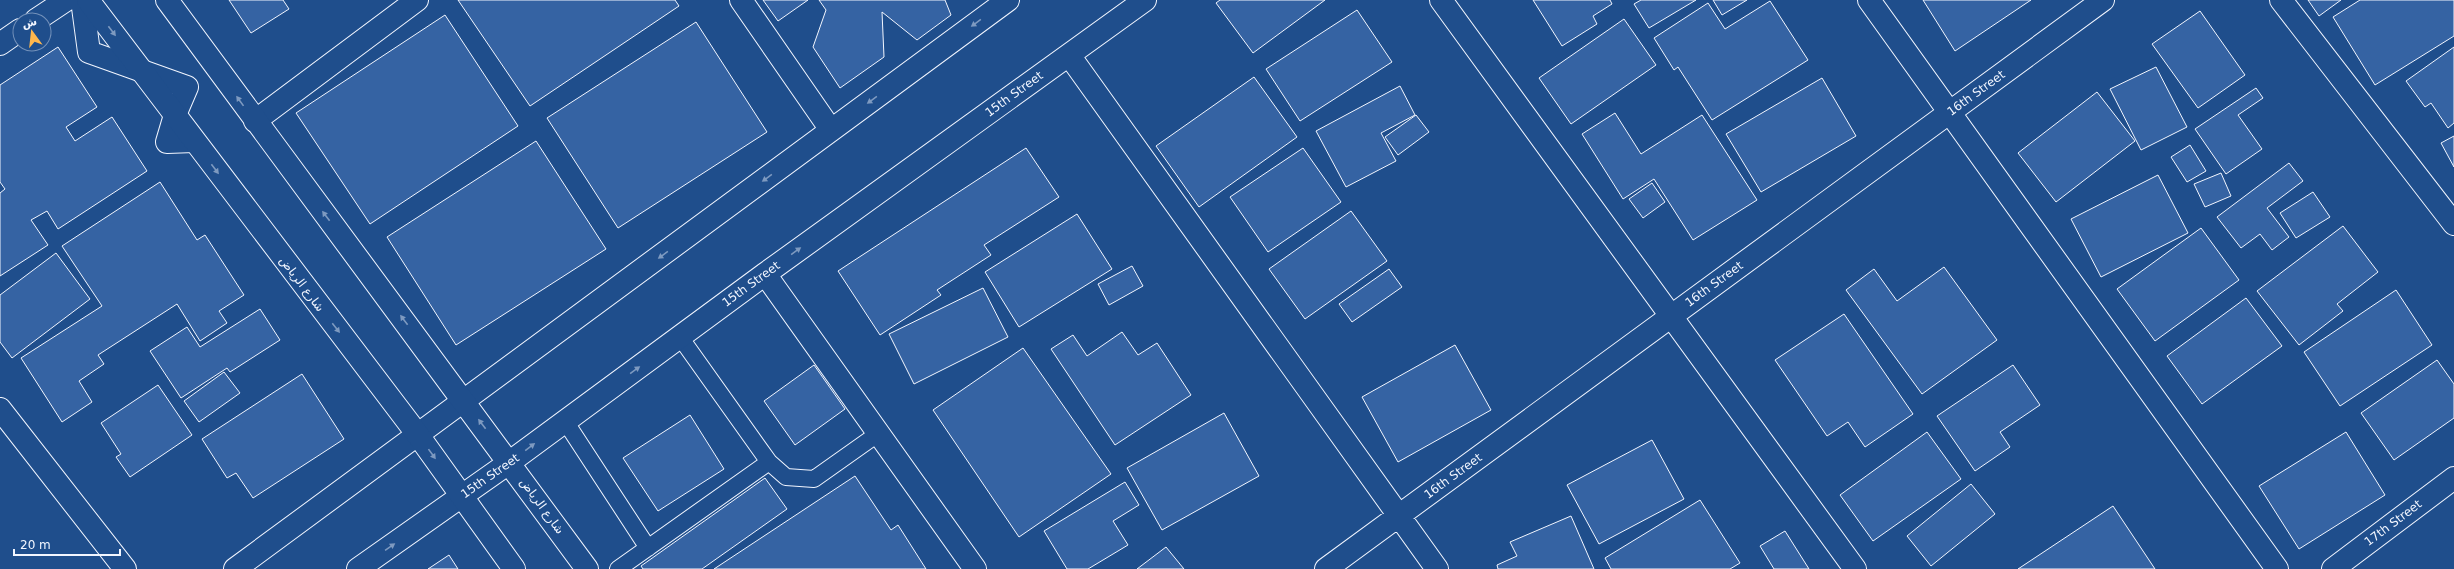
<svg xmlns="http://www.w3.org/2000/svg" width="2454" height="569" viewBox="0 0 2454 569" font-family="'DejaVu Sans',Vazirmatn,sans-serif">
  <rect width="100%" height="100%" fill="#1f4e8c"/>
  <!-- building -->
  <path fill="#3563a3" stroke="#f2f6ff" d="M229 0H283L289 9 251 33Z
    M458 0H675L679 6 530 106Z
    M763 0H808L778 21Z
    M819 0H945L951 15 917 40 882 12 884 57 840 88 813 47 826 10Z
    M1220 0H1325L1253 53 1216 3Z
    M1533 0H1610L1612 4 1593 16 1597 24 1562 46Z
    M1641 0H1696L1649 28 1634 4Z
    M1713 0H1747L1722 15Z
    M1923 0H2031L1955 51Z
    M2308 0H2341L2319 16Z
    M2360 0H2454V36L2375 85 2333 17Z
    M1770 1 1808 60 1712 120 1678 67 1674 70 1654 38 1708 3 1725 29Z
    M1357 10 1392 62 1300 121 1266 69Z
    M2200 11 2245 75 2198 108 2152 44Z
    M445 15 518 126 370 224 296 113Z
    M1624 19 1656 65 1571 124 1539 78Z
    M696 22 767 132 618 228 547 118Z
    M58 47 97 107 66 127 75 141 112 117 147 171 58 229 47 211 31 220 48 245 0 276V193L5 189 0 182V85Z
    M2454 47V123L2448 128 2431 103 2425 107 2406 81Z
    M2156 67 2187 127 2141 150 2110 89Z
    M1254 77 1297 137 1199 207 1156 146Z
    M1822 78 1856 136 1761 192 1726 134Z
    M1400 86 1415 115 1381 133 1396 161 1346 187 1316 131Z
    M2256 88 2263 98 2238 115 2262 149 2226 174 2195 129Z
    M2097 92 2135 141 2056 202 2018 153Z
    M1615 113 1641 154 1702 115 1757 200 1693 240 1654 179 1623 199 1582 134Z
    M1416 115 1429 132 1398 155 1385 137Z
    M2454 136V167L2441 143Z
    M536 141 606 249 456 345 387 237Z
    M2190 145 2206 171 2187 182 2171 157Z
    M1026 148 1059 197 984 245 991 255 937 290 941 295 880 335 838 271Z
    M1303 148 1341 202 1268 252 1230 197Z
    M2289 163 2303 181 2267 208 2289 237 2272 250 2260 234 2241 248 2217 217Z
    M2221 173 2231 196 2205 207 2194 184Z
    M2158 175 2188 233 2101 277 2071 219Z
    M160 182 197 240 205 235 244 295 219 311 227 323 200 341 177 304 98 355 104 364 79 381 92 402 62 422 21 358 102 306 62 246Z
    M1652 183 1665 202 1643 218 1629 199Z
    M2313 192 2330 217 2296 238 2280 213Z
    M1351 211 1387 261 1305 319 1269 269Z
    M1077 214 1112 269 1019 327 985 272Z
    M2343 226 2378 272 2337 304 2343 311 2299 345 2257 291Z
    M2201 228 2239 280 2155 341 2117 289Z
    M56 253 90 299 12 358 0 342V295Z
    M1132 266 1143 286 1109 305 1098 284Z
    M1944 267 1997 340 1922 394 1846 290 1874 269 1897 301Z
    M1389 269 1402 287 1352 322 1339 304Z
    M983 288 1008 337 914 384 889 334Z
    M2396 290 2432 345 2340 406 2304 352Z
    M2246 298 2282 346 2202 404 2167 356Z
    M260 309 280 340 230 372 227 368 181 398 150 351 187 327 200 347Z
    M1844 314 1913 414 1865 447 1848 422 1827 436 1775 360Z
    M1122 332 1138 355 1157 343 1191 395 1115 445 1051 349 1073 335 1087 356Z
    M1455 345 1491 410 1398 462 1362 397Z
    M1023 348 1111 474 1019 537 933 410Z
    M2437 360 2454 384V418L2394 460 2361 413Z
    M814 365 845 409 795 445 764 401Z
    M2013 365 2040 405 2000 432 2010 447 1975 471 1937 416Z
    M224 372 240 393 199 422 184 401Z
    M302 374 344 439 253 498 236 473 227 478 202 439Z
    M158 385 192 435 130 477 116 457 121 454 101 423Z
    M1224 413 1259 476 1162 530 1127 468Z
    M690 415 724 469 658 511 623 458Z
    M1927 432 1961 479 1873 541 1840 495Z
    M2346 432 2385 495 2299 549 2259 486Z
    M1652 440 1684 499 1599 544 1567 485Z
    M855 476 891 530 898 525 926 569H714Z
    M765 478 787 509 702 569H643L641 566Z
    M1125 482 1139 505 1113 521 1128 545 1088 569H1067L1044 531Z
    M1971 484 1995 514 1931 566 1907 536Z
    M1700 500 1740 563 1730 569H1611L1605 558Z
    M2113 506 2155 569H2018Z
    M1571 516 1594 569H1498L1497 565 1517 556 1510 542Z
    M1785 531 1809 569H1774L1760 546Z
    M1166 547 1184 569H1137Z
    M449 555 458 569H428Z"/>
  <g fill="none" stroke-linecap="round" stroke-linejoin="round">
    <!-- service casing -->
    <g stroke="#f2f6ff" stroke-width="18">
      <path id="service" d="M680 337 769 462 786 477 814 479 879 433
        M565 421 648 548
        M618 569 769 462"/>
    </g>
    <!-- minor casing -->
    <g stroke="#f2f6ff" stroke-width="24">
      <path id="minor" d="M82 0 89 52 187 87 175 115 167 142 194 141
        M741 0 831 130
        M1441 0 1855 569
        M1869 0 2277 569
        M2281 0 2454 224
        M36 20 66 0
        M0 44 20 30
        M1069 55 1437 569
        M255 121 417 0
        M765 274 975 569
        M0 409 125 569
        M235 569 1008 0
        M358 569 510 462 765 274 1145 0
        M1326 569 2103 0
        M2333 569 2454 478"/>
    </g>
    <!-- secondary casing -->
    <g stroke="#f2f6ff" stroke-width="24">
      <path id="secondary" d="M88 0 418 435 514 569
        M167 0 587 569"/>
    </g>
    <!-- service -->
    <use href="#service" stroke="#1f4e8c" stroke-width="16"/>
    <!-- minor -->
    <use href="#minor" stroke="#1f4e8c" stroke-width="22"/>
    <!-- secondary -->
    <use href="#secondary" stroke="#1f4e8c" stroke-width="22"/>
  </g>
  <!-- one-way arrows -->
  <defs><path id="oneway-solid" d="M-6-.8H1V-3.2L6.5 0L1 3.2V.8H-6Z"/></defs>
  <g fill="#7e9ac0">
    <use href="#oneway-solid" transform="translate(976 23) rotate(144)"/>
    <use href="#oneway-solid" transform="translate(112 31) rotate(53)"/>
    <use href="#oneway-solid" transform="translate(872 100) rotate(144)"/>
    <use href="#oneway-solid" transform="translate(240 101) rotate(-126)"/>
    <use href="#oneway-solid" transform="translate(215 169) rotate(53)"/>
    <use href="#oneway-solid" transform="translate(767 178) rotate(144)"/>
    <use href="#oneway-solid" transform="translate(326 216) rotate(-127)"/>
    <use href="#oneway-solid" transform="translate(796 251) rotate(-36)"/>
    <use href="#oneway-solid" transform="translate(663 255) rotate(144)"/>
    <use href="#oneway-solid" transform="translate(404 320) rotate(-127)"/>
    <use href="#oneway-solid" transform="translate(336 328) rotate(52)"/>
    <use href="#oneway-solid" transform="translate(635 370) rotate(-36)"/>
    <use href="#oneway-solid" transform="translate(482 424) rotate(-127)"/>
    <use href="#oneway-solid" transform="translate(530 447) rotate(-37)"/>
    <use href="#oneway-solid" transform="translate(432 454) rotate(54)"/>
    <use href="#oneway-solid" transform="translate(390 547) rotate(-35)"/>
  </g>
  <g text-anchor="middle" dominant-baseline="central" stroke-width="3" stroke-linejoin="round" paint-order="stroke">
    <!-- street labels -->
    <g font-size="12" fill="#f2f6ff" stroke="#1f4e8c">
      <text transform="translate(1976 93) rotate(-36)">16th Street</text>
      <text transform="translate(1014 94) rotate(-36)">15th Street</text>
      <text transform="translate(302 284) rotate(53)">شارع الرياض</text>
      <text transform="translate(751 284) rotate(-36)">15th Street</text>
      <text transform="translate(1714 284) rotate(-36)">16th Street</text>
      <text transform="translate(490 476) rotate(-35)">15th Street</text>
      <text transform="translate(1453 476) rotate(-36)">16th Street</text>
      <text transform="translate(542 506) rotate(54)">شارع الرياض</text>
      <text transform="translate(2393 523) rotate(-37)">17th Street</text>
    </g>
  </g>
  <!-- north arrow -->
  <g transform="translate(32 32) rotate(345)"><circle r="19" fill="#1f4e8c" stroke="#7391ba"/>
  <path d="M0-3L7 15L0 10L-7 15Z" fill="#ffb74d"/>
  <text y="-6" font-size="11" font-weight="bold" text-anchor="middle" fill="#f2f6ff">ش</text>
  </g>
  <!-- scale -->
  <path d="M14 549v6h106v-6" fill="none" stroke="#f2f6ff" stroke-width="2"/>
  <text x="20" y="549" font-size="12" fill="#f2f6ff" stroke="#1f4e8c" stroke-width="3" paint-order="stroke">20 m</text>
</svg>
